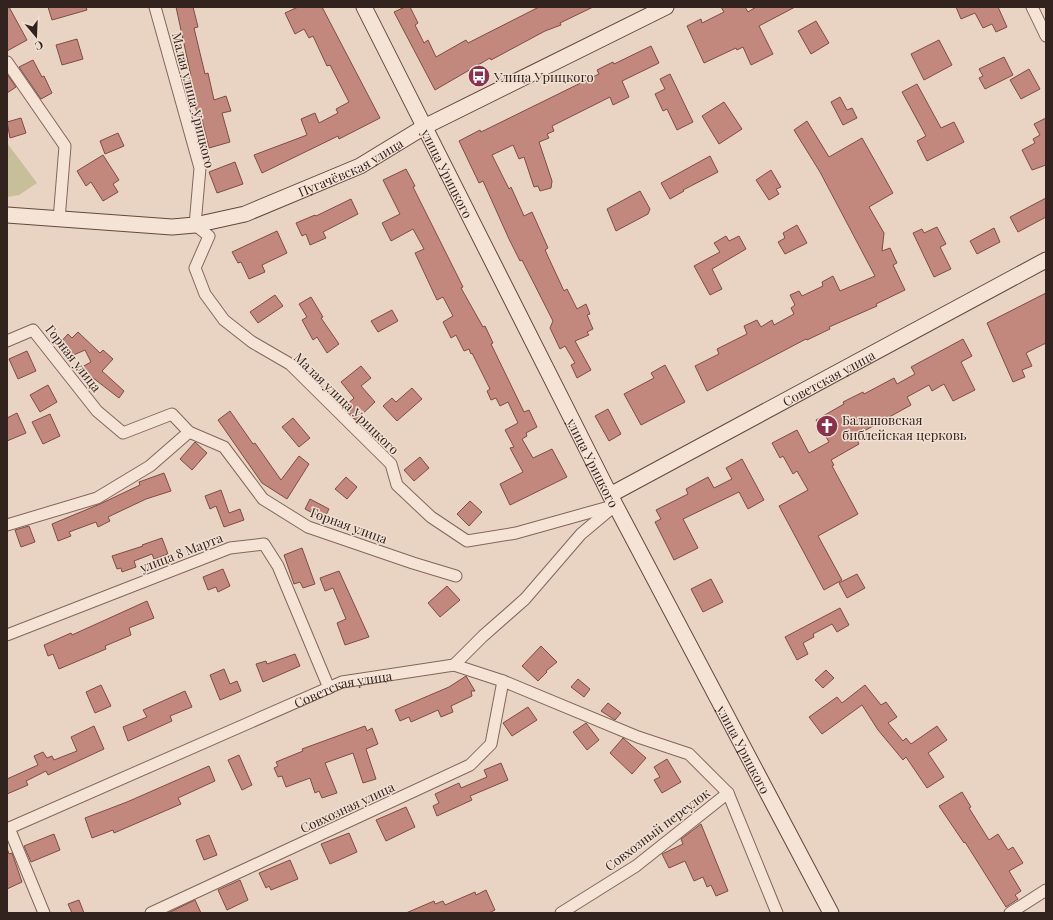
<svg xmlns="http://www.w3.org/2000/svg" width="1053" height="920" viewBox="0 0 1053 920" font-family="'Playfair Display',serif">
  <rect width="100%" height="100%" fill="#e9d4c4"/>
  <!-- green -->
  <path fill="#c6bf99" d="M7 143 37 183 19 195 7 197Z"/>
  <!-- building -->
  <path fill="#c3887d" stroke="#7e4c44" d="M7 7H9L27 40 7 51Z
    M48 7H86L87 10 52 20Z
    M176 7H193L198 27 194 28 205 74 208 73 214 100 226 96 231 111 222 113 230 142 209 148 202 120 200 121 193 100 189 77 191 76Z
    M298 7H322L380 118 339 139 338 136 262 173 254 155 307 135 301 119 315 113 319 123 338 113 336 109 349 102 330 65 327 66 313 36 309 38 304 29 295 34 285 13Z
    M405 7H410L418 23 415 25 424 43 428 40 436 57 466 40 468 43 539 7H593L560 23 561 25 545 31 491 60 490 58 435 90 394 12Z
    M721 7H745L748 12 756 7H795L759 26 773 54 751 65 743 47 737 50 736 48 704 63 687 26 701 19 702 23 724 12Z
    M956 7H998L1007 27 996 32 992 24 983 28 975 13 961 19Z
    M816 21 829 43 811 54 798 31Z
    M77 39 83 59 62 65 56 45Z
    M939 40 952 65 924 80 911 54Z
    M651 46 659 63 622 81 629 97 613 105 610 97 552 126 554 131 547 134 549 138 539 142 552 181 551 188 540 191 538 186 534 187 524 157 519 159 513 145 492 155 509 189 511 187 524 216 532 212 548 248 545 250 564 291 567 289 577 309 586 304 590 314 587 315 593 329 587 332 589 335 575 341 591 370 577 378 571 365 575 363 565 346 560 349 550 328 553 321 522 260 520 261 509 239 483 181 479 183 459 141 480 130 481 132 599 74 597 70 613 62 614 64Z
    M1004 57 1013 75 985 89 979 78 983 76 979 69Z
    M33 60 42 77 44 76 52 93 41 99 19 67Z
    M1029 69 1040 89 1021 99 1010 80Z
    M7 74 16 87 7 93Z
    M670 74 693 122 677 130 667 109 663 111 655 94 665 89 660 79Z
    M917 84 941 128 954 122 964 142 927 161 917 141 926 136 902 92Z
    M840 97 847 110 852 108 857 118 843 125 831 102Z
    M724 102 742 129 719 144 702 116Z
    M21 118 26 133 10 138 7 122Z
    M1046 118V165L1032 170 1022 150 1035 143 1033 139 1040 135 1034 124Z
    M807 121 829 157 862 138 893 193 869 207 884 233 882 251 890 248 897 263 893 265 905 290 876 304 877 306 829 327 830 329 807 340 806 339 707 391 695 366 719 354 717 349 747 334 744 326 757 320 761 327 772 320 774 325 794 314 791 308 795 305 790 295 799 291 802 296 823 286 822 282 833 276 840 291 875 276 820 172 794 130Z
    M118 133 124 146 105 154 100 141Z
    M103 155 119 180 113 184 118 192 103 201 91 182 86 186 77 171Z
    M710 156 718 172 683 190 684 191 670 199 661 183Z
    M235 162 243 184 217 193 209 172Z
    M406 169 415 186 413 187 463 287 461 288 483 327 485 326 493 343 491 344 524 412 529 410 537 427 526 433 527 436 522 439 533 458 552 449 567 477 510 505 500 484 523 472 510 448 514 447 505 430 518 423 508 402 500 406 496 398 491 400 487 391 490 389 472 353 471 354 469 349 464 351 456 335 451 338 443 322 453 316 443 297 437 300 415 253 424 249 413 229 391 241 382 223 400 214 383 180Z
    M771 170 781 187 776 189 779 194 769 200 756 180Z
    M640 191 650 209 648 214 616 231 607 209Z
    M1046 198V217L1018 232 1010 217Z
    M351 199 358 214 323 232 326 238 310 245 306 234 302 236 296 223 315 215 316 216Z
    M797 225 807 243 785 254 778 242 785 238 783 233Z
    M937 227 946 244 940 247 951 269 934 277 913 233 922 229 924 233Z
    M994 228 1000 242 977 254 970 241Z
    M277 231 287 253 262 265 265 272 249 279 241 262 238 263 232 252Z
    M726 236 729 241 739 236 746 249 712 269 722 289 710 295 694 266 720 252 714 243Z
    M1046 293V343L1026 353 1032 366 1022 370 1025 377 1013 382 987 323Z
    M275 295 283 306 258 323 250 312Z
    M311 297 323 317 321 318 339 344 327 353 317 337 313 340 302 320 307 317 299 304Z
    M392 310 398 321 378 332 371 321Z
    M78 332 100 353 103 350 113 359 102 371 124 391 119 398 84 371 82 367 91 362 85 350 69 357 57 346 68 334 72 338Z
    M963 339 972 356 961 362 975 390 953 401 944 384 932 391 929 385 907 397 911 405 855 436 859 444 831 460 834 465 832 466 858 514 818 536 842 580 824 590 779 506 808 490 797 471 793 474 783 456 780 458 772 443 797 430 809 453 829 442 816 420 844 404 843 402 863 392 864 394 894 378 897 384 915 374 911 367Z
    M27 351 36 371 18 379 9 359Z
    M665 365 685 402 641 425 624 394 654 378 651 373Z
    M361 366 371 378 361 386 375 402 356 420 344 407 354 398 341 382Z
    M48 385 57 402 40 412 30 395Z
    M412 388 422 399 397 421 383 406 392 398 396 402Z
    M608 409 621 434 609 441 595 416Z
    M230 411 253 444 255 443 281 480 299 456 309 464 287 499 262 483 218 420Z
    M17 413 26 433 7 441V418Z
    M50 414 60 436 43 444 32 422Z
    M293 418 310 438 299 447 282 427Z
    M195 442 207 453 192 470 180 459Z
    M420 457 429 468 414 481 404 470Z
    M742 459 764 500 748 509 739 492 683 519 698 548 674 560 655 522 661 519 656 510 688 494 686 489 708 477 714 488 732 479 726 468Z
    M164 473 171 491 146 499 108 517 110 521 98 527 96 522 69 532 71 536 58 541 52 524 100 504 140 485 139 482Z
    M346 477 357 487 347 499 335 489Z
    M221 490 229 513 240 509 244 520 224 527 216 506 210 509 205 496Z
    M310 499 329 509 324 519 305 509Z
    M470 501 482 512 469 526 457 514Z
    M29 526 35 542 21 547 15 530Z
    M162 538 168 554 154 559 152 554 134 561 136 567 122 572 121 568 117 569 112 556 143 546 142 545Z
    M302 548 315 584 303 588 300 582 294 584 284 555Z
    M223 569 230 586 218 592 216 587 208 590 203 577Z
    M339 571 369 637 345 645 337 623 346 619 333 588 325 591 320 578Z
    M857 574 865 588 847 598 839 583Z
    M711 579 723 602 703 612 691 589Z
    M447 586 460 600 440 617 428 603Z
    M147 601 154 618 129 628 131 635 105 646 106 649 59 669 53 654 48 656 44 645 71 633 72 635Z
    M840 608 849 625 837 632 832 624 813 634 814 637 803 643 808 654 797 660 785 637Z
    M541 646 557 662 546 671 547 672 538 681 522 666Z
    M295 654 300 666 263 682 256 664 266 661 267 664Z
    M224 669 230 684 237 681 241 691 220 700 210 675Z
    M826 670 834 678 823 688 815 680Z
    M466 676 475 691H471L472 696 451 706 453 712 441 717 438 710 411 722 409 717 400 721 395 710 449 687Z
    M578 679 590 689 584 697 571 687Z
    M101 685 111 706 95 713 86 692Z
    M865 685 881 705 886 702 897 717 888 723 903 741 906 738 911 744 937 726 947 740 928 753 944 777 927 788 906 757 903 760 878 730 862 705 822 734 809 717 837 697 842 703Z
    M185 691 192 707 170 716 172 721 128 741 123 727 147 717 143 710Z
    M608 703 621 713 615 720 601 711Z
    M528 707 537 720 512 736 503 723Z
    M586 723 599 740 587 750 573 732Z
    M94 726 104 749 48 775 46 771 26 781 28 785 7 794V779L38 765 34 756 43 752 47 758 52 756 54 760 77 751 71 737Z
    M365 726 367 731 372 728 378 744 366 749 376 779 363 783 353 753 325 763 337 793 322 798 319 791 315 793 310 778 286 787 282 776 278 777 274 768 278 766 276 762 303 751 302 749Z
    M623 738 646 758 632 774 610 753Z
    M239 755 252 785 242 790 228 760Z
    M667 759 681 782 662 793 654 780 660 777 654 767Z
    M501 763 508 780 470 796 472 800 437 816 433 806 439 803 435 794 459 783 461 788 487 777 484 770Z
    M209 766 215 781 178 798 181 804 114 833 113 830 92 838 85 818 127 802Z
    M962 792 971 807 969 808 989 840 998 834 1008 850 1013 847 1023 863 1009 871 1021 891 1015 895 1018 899 1006 907 965 842 964 843 939 806Z
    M406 807 415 827 386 841 376 820Z
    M701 824 728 891 716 896 711 885 707 887 703 877 694 881 685 861 669 868 662 854 683 844 681 839Z
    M349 833 357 852 330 864 321 844Z
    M54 834 60 850 31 862 24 846Z
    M209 835 217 855 204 860 196 840Z
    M7 848 9 854 12 853 22 882 7 889Z
    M290 860 298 879 271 890 269 886 266 888 259 873Z
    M240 880 248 900 227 910 218 890Z
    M486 890 495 910 489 913H406L434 901 435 904 443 901 445 905 475 892 476 895Z
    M79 900 84 913H72L68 904Z
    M195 900 201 913H168Z"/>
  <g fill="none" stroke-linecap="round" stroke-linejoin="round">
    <!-- street casing -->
    <g stroke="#82665c" stroke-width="13">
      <g id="street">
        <path d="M155 7 200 168 195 225 209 236 195 268 205 294 224 320 252 342 290 364 391 464 397 485 431 517 467 541 516 533 616 505"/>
        <path d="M1032 7 1046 36"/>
        <path d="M7 62 65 146 59 220"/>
        <path d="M7 341 33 330 97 411 123 433 172 414 189 432 224 447 263 499 308 527 413 563 456 576"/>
        <path d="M7 525 97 498 150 466 189 432"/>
        <path d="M7 635 230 548 264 544 278 566 329 688"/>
        <path d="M454 665 483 636 525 599 581 534 612 508"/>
        <path d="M9 828 44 913"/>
        <path id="s1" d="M7 829 342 682 454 665 503 681 638 737 689 754 728 793 777 913"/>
        <path d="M151 913 470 765 491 744 503 681"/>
        <path d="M561 913 636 866 728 793"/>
        <path d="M1010 913 1046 890"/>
      </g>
    </g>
    <!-- secondary casing -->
    <g stroke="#63483f" stroke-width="17">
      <g id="secondary">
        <path id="s2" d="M364 7 610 495 831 913"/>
        <path id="s3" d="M7 215 172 227 195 225 245 214 360 166 424 127 666 7"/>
        <path id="s4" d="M610 495 1046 260"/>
      </g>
    </g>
    <!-- street -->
    <use href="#street" stroke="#f5e3d6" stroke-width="11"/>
    <!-- secondary -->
    <use href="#secondary" stroke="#f5e3d6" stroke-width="15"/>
  </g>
  <!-- icons -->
  <defs>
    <g id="bus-disc" transform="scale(1.15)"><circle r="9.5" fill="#8a324b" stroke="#f1e0d2"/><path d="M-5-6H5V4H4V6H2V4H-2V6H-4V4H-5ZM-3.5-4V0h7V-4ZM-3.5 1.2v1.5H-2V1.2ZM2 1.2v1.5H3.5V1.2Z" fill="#fff"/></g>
    <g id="church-disc" transform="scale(1.15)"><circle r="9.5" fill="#8a324b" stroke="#f1e0d2"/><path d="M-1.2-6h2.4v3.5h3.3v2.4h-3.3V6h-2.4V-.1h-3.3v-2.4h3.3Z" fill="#fff"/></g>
  </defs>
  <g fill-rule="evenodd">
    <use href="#bus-disc" x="479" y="76"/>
    <use href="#church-disc" x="827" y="426"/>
  </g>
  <g text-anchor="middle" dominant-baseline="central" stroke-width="3" stroke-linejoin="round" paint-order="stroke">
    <!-- poi labels -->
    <g font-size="13" fill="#33231f" stroke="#f1e0d2" text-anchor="start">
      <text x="494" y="76">Улица Урицкого</text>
      <text x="842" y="419">Балашовская<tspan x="842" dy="15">библейская церковь</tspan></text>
    </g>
    <!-- street labels -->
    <g font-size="13" fill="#33231f" stroke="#f1e0d2">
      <text transform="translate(194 100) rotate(76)">Малая улица Урицкого</text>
      <text stroke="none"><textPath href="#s3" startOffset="355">Пугачёвская улица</textPath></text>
      <text stroke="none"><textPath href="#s2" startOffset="186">улица Урицкого</textPath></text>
      <text transform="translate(74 358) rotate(52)">Горная улица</text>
      <text stroke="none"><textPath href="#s4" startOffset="248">Советская улица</textPath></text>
      <text transform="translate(347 403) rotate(44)">Малая улица Урицкого</text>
      <text stroke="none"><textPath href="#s2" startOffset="510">улица Урицкого</textPath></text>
      <text transform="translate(349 525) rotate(20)">Горная улица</text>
      <text transform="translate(181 552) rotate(-21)">улица 8 Марта</text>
      <text stroke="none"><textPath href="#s1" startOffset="365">Советская улица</textPath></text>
      <text stroke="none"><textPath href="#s2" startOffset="834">улица Урицкого</textPath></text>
      <text transform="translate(347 807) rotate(-25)">Совхозная улица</text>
      <text transform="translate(657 829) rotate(-37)">Совхозный переулок</text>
    </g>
  </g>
  <!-- border -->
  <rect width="1053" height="920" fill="none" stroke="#33231f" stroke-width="16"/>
  <!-- north arrow -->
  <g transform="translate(36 36) rotate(161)" stroke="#f1e0d2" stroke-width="3" paint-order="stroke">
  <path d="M0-3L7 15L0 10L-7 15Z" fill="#33231f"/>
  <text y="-6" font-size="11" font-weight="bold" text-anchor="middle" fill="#33231f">С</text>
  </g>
</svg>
